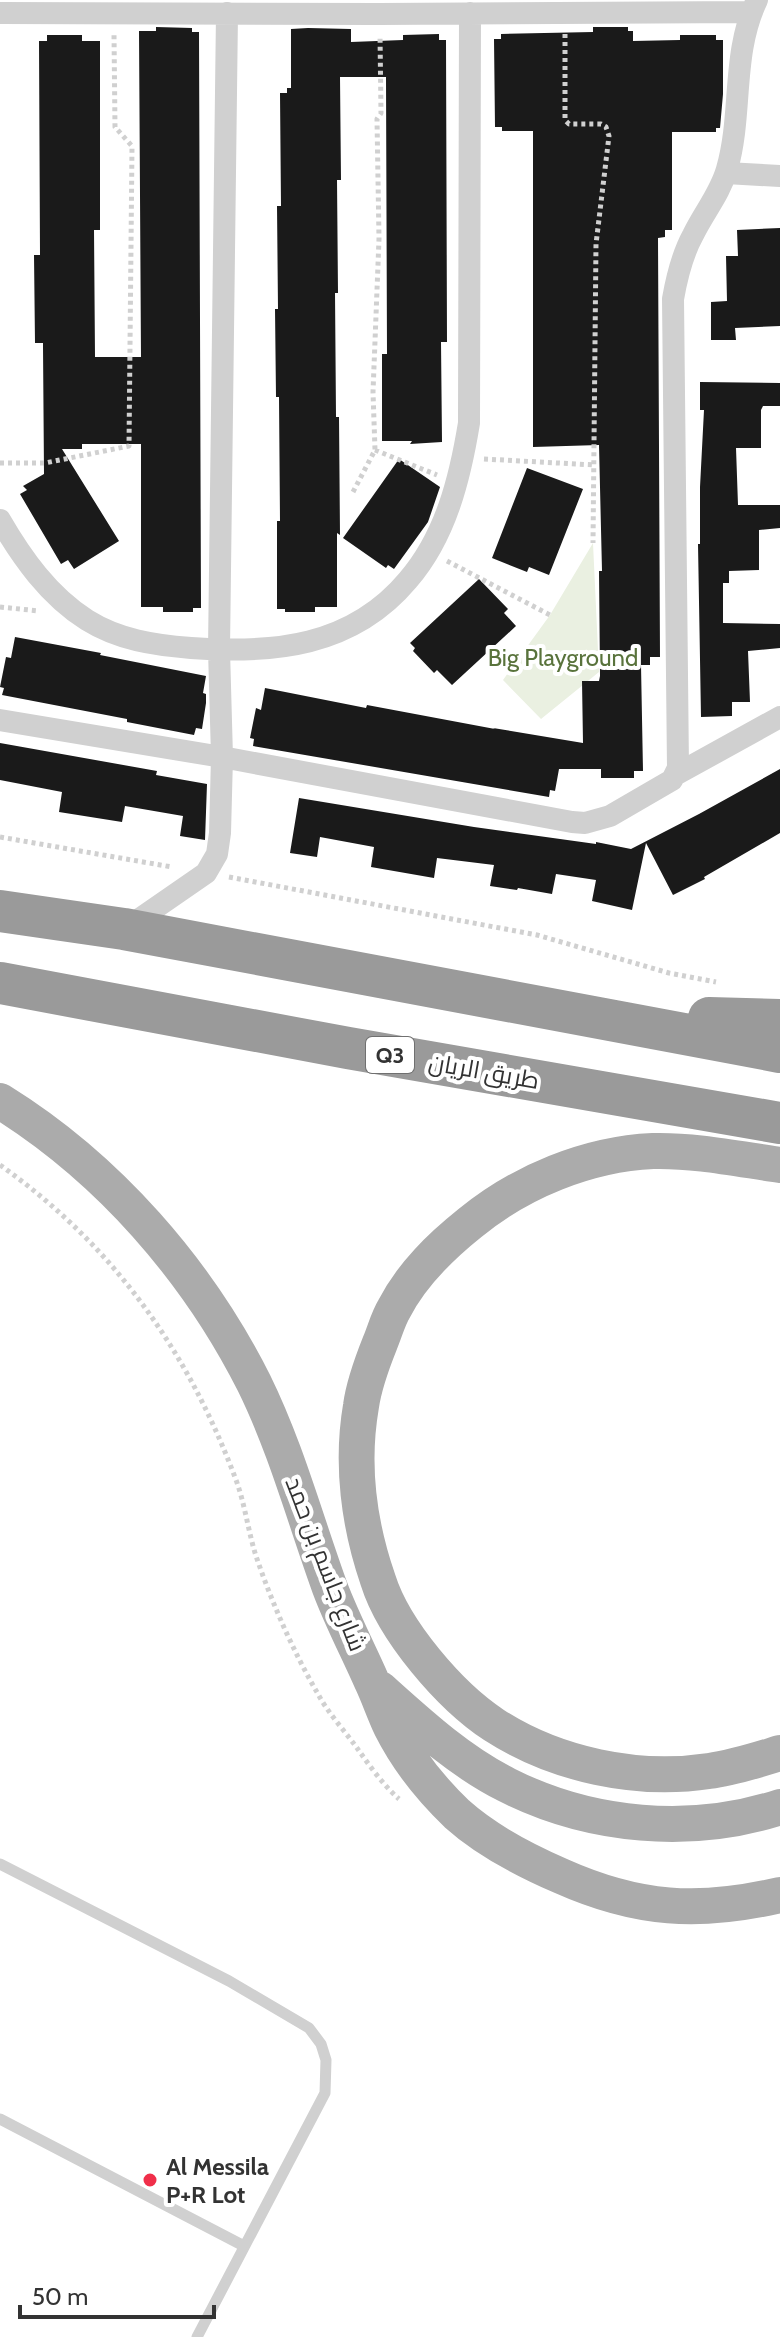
<svg xmlns="http://www.w3.org/2000/svg" width="780" height="2337" viewBox="0 0 780 2337" font-family="Cabin,Cairo,sans-serif">
  <rect width="100%" height="100%" fill="#fff"/>
  <!-- green -->
  <path fill="#eaf0e1" d="M593 543 599 672 541 719 503 680 550 615Z"/>
  <!-- building -->
  <path fill="#1a1a1a" d="M156 27 192 28V32H199L201 608H193V612H163V607H141V444H82V449H62L119 541 74 569 68 560 61 564 20 494 27 490 23 486 44 474 43 346V343H35L34 255H40L39 41H47V35H82V41H100V230H94L95 357H141L139 31H156Z
    M593 27H628V31H633V41L680 40V35H716V40H723V94L720 128H716V132H672V230H665V237L658 238 660 657H650V665H641L643 771H634V778H601V769H559L555 791 550 790 549 797 253 746 254 739 250 738 256 708 261 710 265 688 366 708 367 705 495 729 493 728 583 743 582 681H599L600 676 599 571H602L599 445 533 447V131H502V127H495L494 39H501V34L593 32Z
    M308 28 351 29V42L403 40V35L439 34V40H446L447 342H441L442 442 410 444 412 441H382V354H387L386 77H340L341 180H337L338 293H335L336 417H339L340 535 337 533V607H315V612H285V609H277V521H280L279 397H276L275 309H278L277 206H281L280 93H287V88H291V29Z
    M780 228V326L735 328 736 340H711V302L727 301 726 256H738L737 230Z
    M700 382 780 383V406H763L761 410V448H736L738 505H780V528L759 530V570L729 571V583H723V623L780 624V648L748 651 750 702H732V716L701 717 698 544H700V487L704 410H700Z
    M399 459 440 487 428 522 394 569 388 565 386 568 343 538Z
    M527 468 583 489 549 575 529 567 527 572 492 558Z
    M479 579 508 609 504 613 516 626 452 685 437 670 434 673 413 651 415 648 410 643Z
    M15 637 101 653 100 655 206 676 203 693 206 694V703L202 729 196 728 194 735 127 722V719L2 695 4 688 0 687 6 657 11 658Z
    M0 743 157 771 156 775 207 784 205 840 180 836 183 816 125 806 122 822 59 812 62 792 0 780Z
    M780 769V833L704 877 705 879 673 895 646 843 632 910 592 901 596 880 556 874 552 894 518 888 517 890 490 886 494 865 437 858 434 878 371 867 374 847 320 837 317 857 290 853 299 798 474 827 596 844V842L631 849 699 814Z"/>
  <g fill="none" stroke-linecap="round" stroke-linejoin="round">
    <!-- path -->
    <path stroke="#d0d0d0" stroke-width="5" stroke-dasharray="4 4" stroke-linecap="butt" d="M565 34V120L569 124H601L606 127 609 136 596 244 593 543
      M375 450 437 475
      M484 459 595 465
      M0 463H45L129 446 132 146 115 127 114 34
      M353 492 375 450 373 392 379 239 377 119 381 113 380 35
      M447 561 550 615
      M0 607 39 611
      M0 837 172 867
      M229 877 537 935 669 973 716 982
      M0 1165C113 1245 188 1351 236 1480 245 1504 248 1531 256 1556 272 1603 293 1651 318 1694 328 1713 344 1730 357 1748 369 1765 383 1785 399 1799"/>
    <!-- lane -->
    <path stroke="#d0d0d0" stroke-width="11" d="M0 1864 229 1981 309 2028 321 2044 326 2060 325 2093 197 2337
      M0 2119 244 2246"/>
    <!-- street -->
    <path stroke="#d0d0d0" stroke-width="22" d="M0 13 379 14 751 12
      M726 173 780 176
      M0 520C22 558 49 596 87 620 119 640 154 645 191 648 273 654 352 647 408 580 446 536 460 478 469 423L470 13
      M0 720 222 757 572 822 585 823 610 816 672 780 678 768 673 299C677 276 682 255 693 235 704 212 720 194 727 169 743 113 731 54 757 0
      M677 774 780 717
      M125 929 206 873 217 854 220 833 222 757 219 650 227 13"/>
    <!-- primary -->
    <path stroke="#ababab" stroke-width="36" d="M0 1101C108 1168 197 1270 254 1383 286 1448 305 1519 330 1588 342 1620 358 1650 372 1682 379 1697 384 1712 391 1727 407 1759 431 1789 457 1814 487 1841 524 1860 561 1876 637 1910 699 1914 780 1895
      M780 1165C738 1159 696 1150 653 1151 587 1154 520 1182 470 1223 440 1247 412 1274 394 1309 388 1319 385 1331 380 1343 372 1363 364 1384 361 1406 351 1464 359 1525 378 1580 394 1631 450 1696 494 1725 556 1765 637 1782 709 1771 733 1768 757 1760 780 1753
      M380 1689C419 1724 459 1761 507 1785 590 1827 691 1836 780 1807"/>
    <!-- highway -->
    <path stroke="#9a9a9a" stroke-width="42" d="M0 911 124 929 780 1052
      M0 983 348 1048 780 1123
      M709 1018 780 1020"/>
  </g>
  <!-- markers -->
  <circle fill="#f02f4a" stroke="#fff" stroke-width="3" cx="150" cy="2180" r="8"/>
  <g text-anchor="middle" dominant-baseline="central" stroke-width="8" stroke-linejoin="round" paint-order="stroke">
    <!-- shield labels -->
    <rect fill="#fff" stroke="#707070" stroke-width="2" x="366" y="1037" width="48" height="36" rx="6"/>
    <g font-size="22" font-weight="bold" fill="#333">
      <text x="390" y="1055">Q3</text>
    </g>
    <!-- park labels -->
    <g font-size="24" fill="#59733c" stroke="#fff">
      <text x="563" y="657">Big Playground</text>
    </g>
    <!-- street labels -->
    <g font-size="24" fill="#333" stroke="#fff">
      <text transform="translate(484 1071) rotate(10)">طريق الريان</text>
      <text transform="translate(326 1564) rotate(69)">شارع جاسم بن حمد</text>
    </g>
    <!-- poi labels -->
    <g font-size="24" font-weight="bold" fill="#333" stroke="#fff" text-anchor="start">
      <text x="166" y="2166">Al Messila<tspan x="166" dy="28">P+R Lot</tspan></text>
    </g>
  </g>
  <!-- scale -->
  <path d="M20 2305v12h194v-12" fill="none" stroke="#333333" stroke-width="4"/>
  <text x="32" y="2305" font-size="24" fill="#333333" stroke="#ffffff" stroke-width="6" paint-order="stroke">50 m</text>
</svg>
